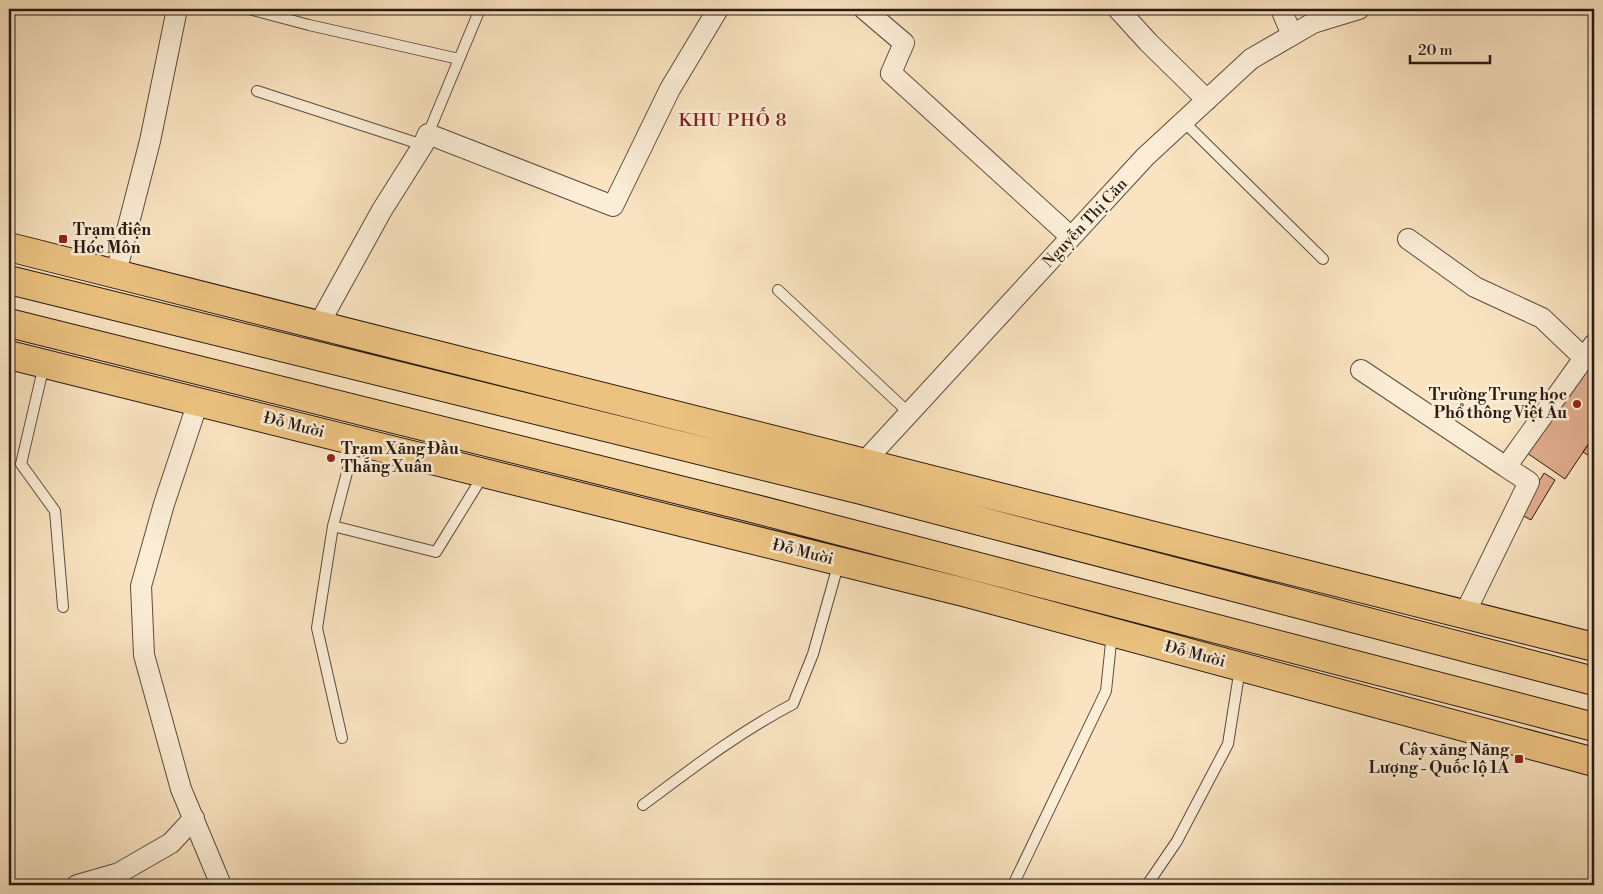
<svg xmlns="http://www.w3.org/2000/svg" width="1603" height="894" viewBox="0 0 1603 894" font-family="'Libre Bodoni',serif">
  <rect width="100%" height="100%" fill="#f9e3c0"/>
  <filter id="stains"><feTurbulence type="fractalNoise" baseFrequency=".004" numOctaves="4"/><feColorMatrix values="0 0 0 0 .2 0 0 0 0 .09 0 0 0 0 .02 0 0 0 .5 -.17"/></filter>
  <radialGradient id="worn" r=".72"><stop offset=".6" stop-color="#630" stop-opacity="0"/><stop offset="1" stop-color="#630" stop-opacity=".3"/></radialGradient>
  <!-- building -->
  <path fill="#e0ac8e" stroke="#291a12" d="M1594 355V436L1565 479 1527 453Z
    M1594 436V459L1583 452Z
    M1544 473 1555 480 1531 520 1520 514Z"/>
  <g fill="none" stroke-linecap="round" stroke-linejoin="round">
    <!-- lane casing -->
    <g stroke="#5d4c3e" stroke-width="12">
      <path id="lane" d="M249 9 309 25 459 59
        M257 91 423 145
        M1183 121 1323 259
        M428 134 480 9
        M778 290 909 413
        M44 365 21 464 55 511 63 607
        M355 442 333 526 436 552 484 474
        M333 526 317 628 342 738
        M643 805C691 769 739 732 793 704L813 654 839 562
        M1013 885 1106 691 1112 633
        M1147 885 1177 841 1228 744 1240 668"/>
    </g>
    <!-- street casing -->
    <g stroke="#5d4c3e" stroke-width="22">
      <path id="street" d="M864 9 904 43 891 73 1071 237
        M1118 9 1148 42 1207 100
        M1281 9 1292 35
        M1408 239 1475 287 1542 318 1584 358
        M116 273 150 141 177 9
        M319 324 382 210 423 145 428 134 613 206 670 89 718 9
        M1361 370 1506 467
        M198 402 164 504 141 586 144 655 181 789 221 885
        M861 490 866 460 1145 157 1251 59 1313 23 1359 9
        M1465 613 1529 482 1506 467 1594 344
        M77 885 119 873 171 843 194 818"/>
    </g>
    <!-- highway casing -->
    <g stroke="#291a12" stroke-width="30">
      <path id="highway" d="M9 247C538 378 1067 509 1594 647
        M9 280 861 490 1594 681
        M9 323 752 508 1594 727
        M9 355 967 593 1594 762"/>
    </g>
    <!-- lane -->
    <use href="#lane" stroke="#fbedd6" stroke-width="10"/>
    <!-- street -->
    <use href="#street" stroke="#fbedd6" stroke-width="20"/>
    <!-- highway -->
    <use href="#highway" stroke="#ecc280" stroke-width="28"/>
  </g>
  <!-- markers -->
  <g fill="#8f2418" stroke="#fbedd6" stroke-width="2">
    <rect x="58" y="234" width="10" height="10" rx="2.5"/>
    <circle cx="1577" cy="404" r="5"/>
    <circle cx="331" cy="458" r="5"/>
    <rect x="1514" y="754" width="10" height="10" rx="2.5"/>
  </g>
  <g text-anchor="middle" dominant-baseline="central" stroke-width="5" stroke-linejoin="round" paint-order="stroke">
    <!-- street labels -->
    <g font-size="16" fill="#291a12" stroke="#fbedd6">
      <text transform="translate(1085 223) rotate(-47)">Nguyễn Thị Căn</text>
      <text transform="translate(294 425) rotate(14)">Đỗ Mười</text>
      <text transform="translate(803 552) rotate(14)">Đỗ Mười</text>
      <text transform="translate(1195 654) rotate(15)">Đỗ Mười</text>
    </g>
    <!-- poi labels -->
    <g font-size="16" font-weight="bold" fill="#291a12" stroke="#fbedd6" text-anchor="start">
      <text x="73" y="230">Trạm điện<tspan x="73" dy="18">Hóc Môn</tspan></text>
      <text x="1567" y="395" text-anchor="end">Trường Trung học<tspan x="1567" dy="18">Phổ thông Việt Âu</tspan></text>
      <text x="341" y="449">Trạm Xăng Đầu<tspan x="341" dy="18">Thắng Xuân</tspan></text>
      <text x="1509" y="750" text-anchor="end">Cây xăng Năng<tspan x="1509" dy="18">Lượng - Quốc lộ 1A</tspan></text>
    </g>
    <!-- neighbourhood labels -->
    <g font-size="18" letter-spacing="1" fill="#7a1f14" stroke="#fbedd6">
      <text x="733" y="120">KHU PHỐ 8</text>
    </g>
  </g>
  <!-- margin -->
  <rect width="1603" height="894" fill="none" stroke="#f9e3c0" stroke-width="30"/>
  <rect x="10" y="10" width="1583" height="874" fill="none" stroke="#291a12" stroke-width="2.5"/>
  <rect x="15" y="15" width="1573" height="864" fill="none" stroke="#291a12"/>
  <!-- scale -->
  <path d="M1410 55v8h80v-8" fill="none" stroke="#291a12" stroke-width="2.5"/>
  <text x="1418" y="55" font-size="15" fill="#291a12" stroke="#fbedd6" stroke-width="4" paint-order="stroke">20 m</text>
  <rect width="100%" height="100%" filter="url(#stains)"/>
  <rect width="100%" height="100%" fill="url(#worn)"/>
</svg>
